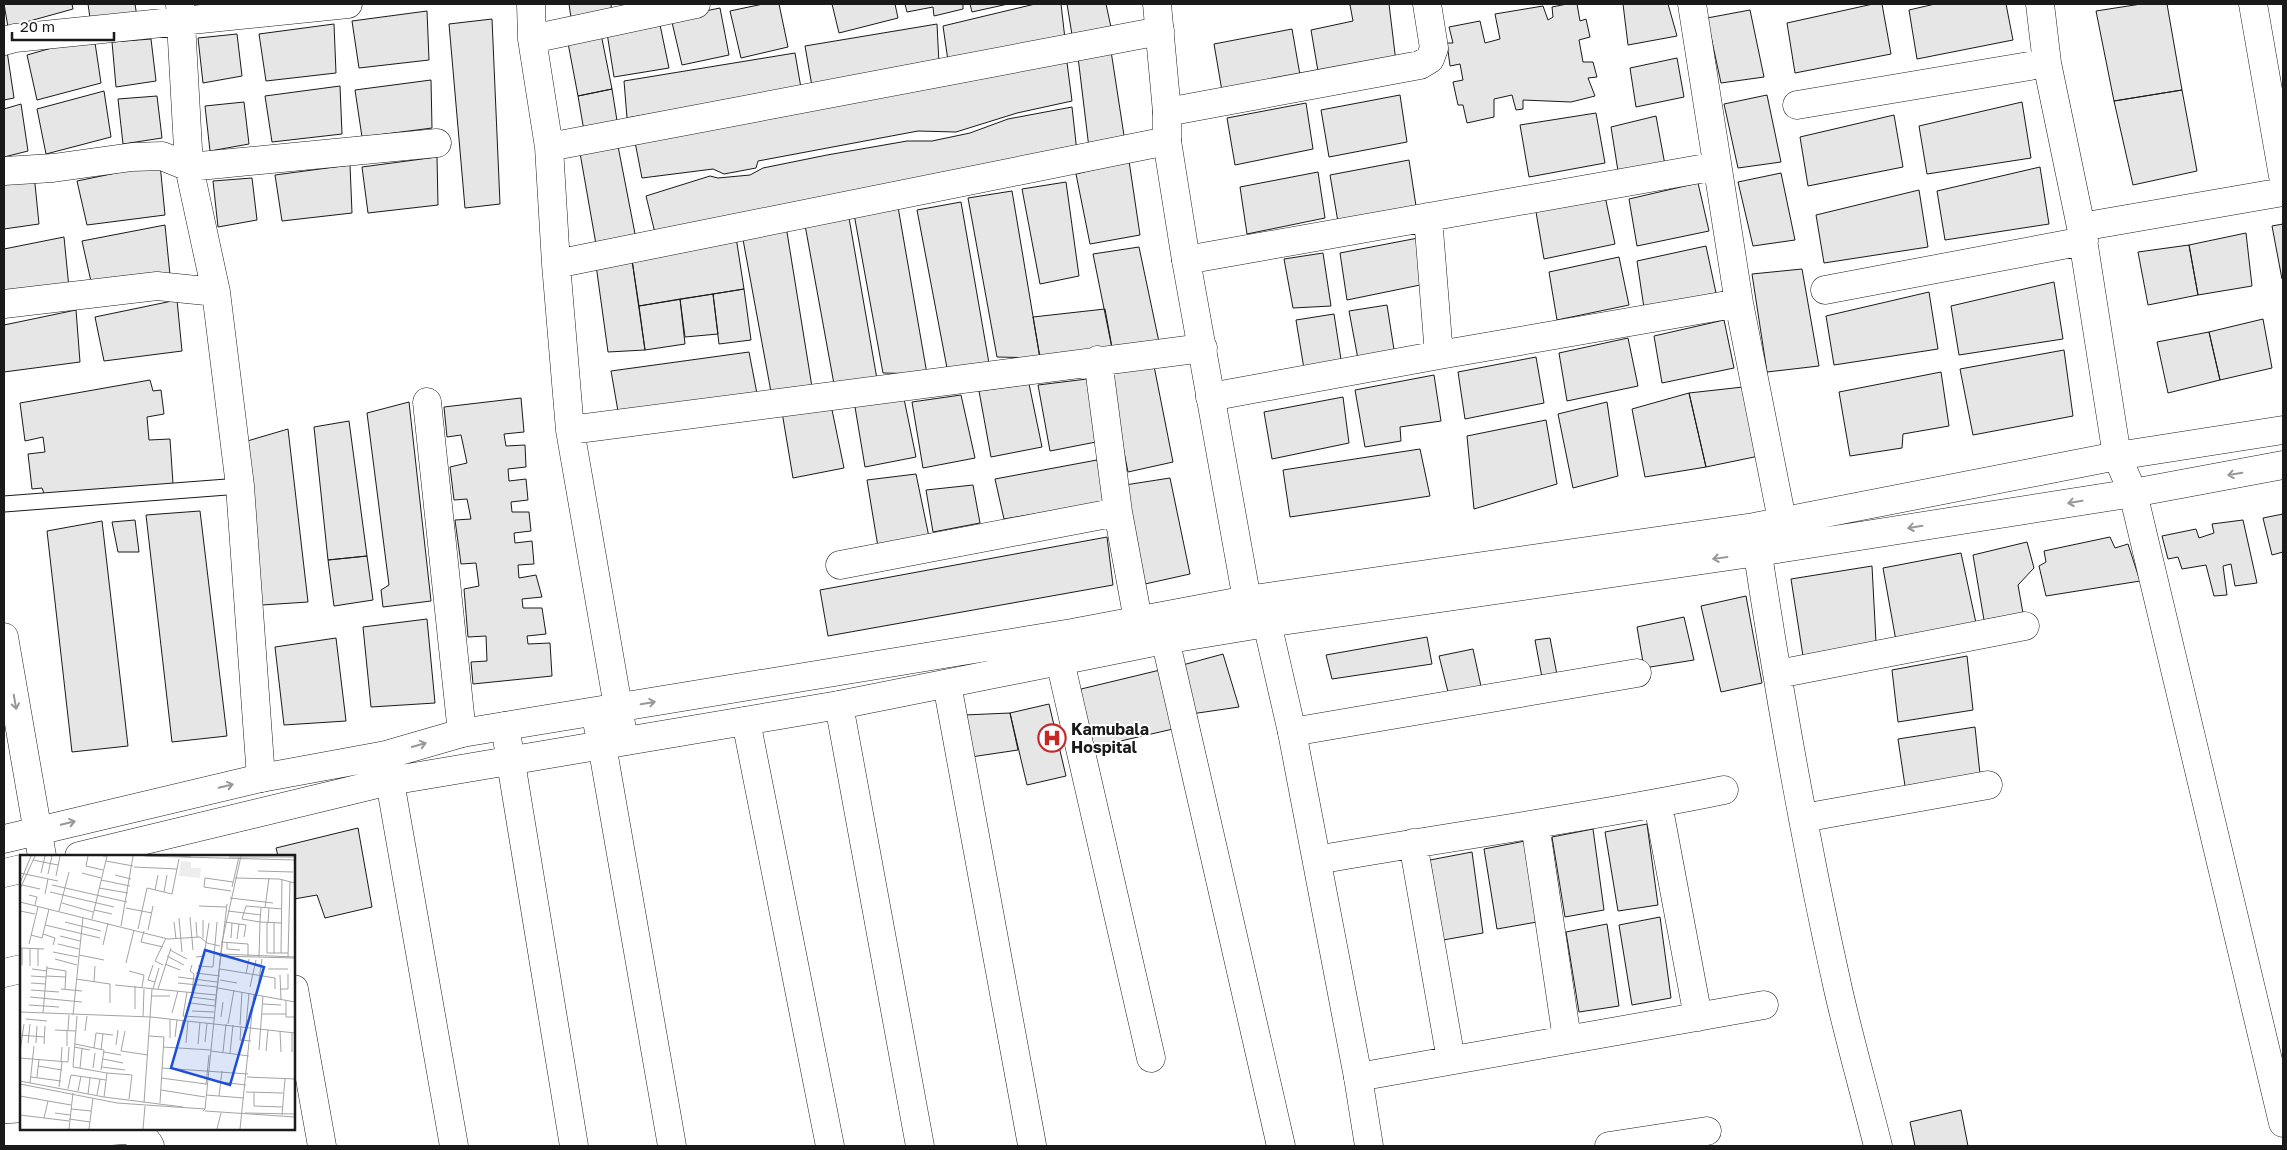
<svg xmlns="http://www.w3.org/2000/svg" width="2287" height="1150" viewBox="0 0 2287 1150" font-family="'Golos Text',sans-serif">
  <rect width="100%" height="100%" fill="#fff"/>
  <!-- building -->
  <path fill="#e6e6e6" stroke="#1a1a1a" d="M4 4H72L73 9 8 27Z
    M88 4H135L137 17 90 18Z
    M569 4H611L612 16 572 25Z
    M763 4H779L788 47 741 58 730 11Z
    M832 4H895L898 18 839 33Z
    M905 4H963V9L934 16 933 7 907 12Z
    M970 4H1008L972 12Z
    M1035 4H1061L1065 39 948 61 943 26Z
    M1067 4H1106L1112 32 1073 41Z
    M1353 4H1389L1396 62 1319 77 1311 30 1353 21 1350 5Z
    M1567 4H1577L1580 21 1586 19 1590 37 1579 40 1583 62H1593L1597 77 1588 78 1595 96 1571 102 1523 100V109L1516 110 1512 95 1494 99V117L1467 123 1463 105H1458L1453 82 1463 80 1460 64 1450 66 1447 43H1453L1449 27 1480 21 1485 43 1500 39 1495 14 1543 6 1548 20 1553 17 1552 7Z
    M1623 4H1668L1677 36 1628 45Z
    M1873 4H1882L1891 54 1795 73 1787 23Z
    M1935 4H2006L2013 40 1917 59 1909 10Z
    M2141 4H2167L2182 90 2114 101 2096 11Z
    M720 8 729 55 682 65 671 18Z
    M1750 10 1764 77 1721 83 1707 18Z
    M427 11 429 60 359 68 352 21Z
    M492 19 500 204 465 208 449 24Z
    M659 20 669 68 614 77 607 33Z
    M334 24 336 73 266 81 259 34Z
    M937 24 939 64 813 92 805 46Z
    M1292 29 1300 75 1222 91 1214 44Z
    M237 34 242 76 203 83 198 38Z
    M601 34 612 89 578 96 568 43Z
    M94 36 101 83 37 100 27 55Z
    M151 39 156 81 116 87 112 42Z
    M7 51 14 98 4 100V52Z
    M1111 51 1125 142 1089 148 1078 57Z
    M795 53 801 88 627 118 624 81Z
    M1066 55 1072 101 1017 113 956 132 918 131 758 161 756 168 724 174 713 169 642 178 635 142Z
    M1677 58 1684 97 1636 107 1630 68Z
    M431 80 432 128 362 137 355 90Z
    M340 86 342 134 272 142 265 96Z
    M612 89 618 127 584 131 578 96Z
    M2182 90 2197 171 2133 185 2114 101Z
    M104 91 111 137 46 154 37 109Z
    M1400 95 1407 142 1329 157 1321 110Z
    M1767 95 1781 162 1738 168 1724 104Z
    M157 96 162 138 123 144 118 99Z
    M244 102 249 144 210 151 205 106Z
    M2022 102 2031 158 1927 174 1919 126Z
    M1306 103 1313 149 1235 165 1227 118Z
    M21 104 28 151 4 157V109Z
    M1072 107 1077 152 655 233 646 196 710 176 718 178 750 175 763 168 827 155 907 141H932L970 133 1008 119Z
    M1596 113 1605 163 1529 177 1520 125Z
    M1894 115 1903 167 1808 186 1800 137Z
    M1656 116 1665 165 1618 171 1611 127Z
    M618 146 637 244 597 250 580 153Z
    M437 157 438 205 368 213 362 167Z
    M1409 160 1416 206 1338 222 1330 175Z
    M1129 161 1140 235 1090 244 1076 174Z
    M160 164 165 215 87 225 77 181Z
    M350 165 352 213 282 221 275 175Z
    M2040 167 2049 224 1945 240 1937 191Z
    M1318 172 1325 218 1247 234 1240 187Z
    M1781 173 1795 240 1753 246 1738 182Z
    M34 174 39 224 4 229V180Z
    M252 178 257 220 218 227 213 181Z
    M1066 182 1079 276 1040 284 1022 189Z
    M1698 183 1709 231 1637 246 1629 199Z
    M1919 190 1928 247 1824 263 1816 215Z
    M1012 191 1040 358 997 357 968 198Z
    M1605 196 1615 244 1544 259 1536 212Z
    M961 202 990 369 947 368 917 210Z
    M898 207 927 374 883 373 854 214Z
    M849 218 878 385 834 384 805 225Z
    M2283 224V278L2282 279 2272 226Z
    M165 225 170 275 92 286 82 241Z
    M786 226 812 387 771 392 742 234Z
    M2246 233 2252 286 2198 295 2189 245Z
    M64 237 69 288 4 297V249Z
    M736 237 744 289 639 306 632 260Z
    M1418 238 1425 284 1347 300 1340 253Z
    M2189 245 2198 295 2148 305 2138 252Z
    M1706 246 1716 293 1644 308 1637 261Z
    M1139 247 1159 342 1113 353 1093 254Z
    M1323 253 1331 306 1293 308 1284 259Z
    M1619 257 1629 305 1557 320 1549 272Z
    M632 260 645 350 608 352 596 265Z
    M1802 269 1819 366 1767 372 1752 274Z
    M2054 282 2063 339 1959 355 1951 306Z
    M744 289 751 340 719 344 713 294Z
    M1929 292 1938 349 1834 365 1826 316Z
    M713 294 718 334 685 337 680 299Z
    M680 299 685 344 645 350 639 306Z
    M177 300 182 351 104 361 95 317Z
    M1387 305 1395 356 1358 359 1349 311Z
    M1105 309 1113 353 1040 358 1033 317Z
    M76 310 80 362 4 372V325Z
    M1334 314 1342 366 1304 369 1296 320Z
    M2263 319 2272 368 2220 380 2209 332Z
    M1724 320 1734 368 1662 383 1654 336Z
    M2209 332 2220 380 2168 393 2157 342Z
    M1628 338 1638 386 1567 401 1559 353Z
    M2064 350 2073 416 1973 435 1960 369Z
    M749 352 758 399 619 417 611 371Z
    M1536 357 1544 403 1465 419 1458 372Z
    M1154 366 1173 462 1128 472 1108 373Z
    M1941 372 1949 426 1903 434 1902 448 1850 456 1839 392Z
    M1434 375 1441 421 1400 427 1401 441 1365 447 1355 390Z
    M1087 379 1101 441 1050 451 1038 385Z
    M150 380 153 391 161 390 164 414 147 417 149 440 170 439 173 484 45 496 42 488 32 489 28 454 45 452 43 437 25 441 20 403Z
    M1029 384 1042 447 991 457 979 391Z
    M1743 387 1759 456 1706 467 1689 393Z
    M1689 393 1706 467 1645 477 1632 409Z
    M903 394 916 457 865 467 854 401Z
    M961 395 975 458 923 468 912 402Z
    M1343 397 1349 443 1272 459 1264 412Z
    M521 398 524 432 504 434 506 446 525 445 526 467 508 469 509 481 526 479 528 500 511 502 512 512H529L531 531 514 533 515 543 532 541 534 564 518 565 519 578 536 575 542 597 522 599 523 608H542L546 634 527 636 528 644 550 643 552 676 473 684 471 662 487 661 486 636 468 637 464 589 479 586 476 563 461 564 455 520 471 519 467 499 454 500 450 467 467 463 461 435 447 437 444 407Z
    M409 402 431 601 383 607 381 590 389 585 367 413Z
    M1607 402 1618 476 1573 488 1558 414Z
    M831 405 844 468 793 478 782 412Z
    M1546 420 1557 484 1474 509 1467 436Z
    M349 421 367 556 328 560 314 427Z
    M288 429 308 602 262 605 244 442Z
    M1420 449 1430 496 1290 517 1283 470Z
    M1097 460 1107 502 1004 519 995 479Z
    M916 474 929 537 878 547 867 480Z
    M1170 478 1190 574 1145 584 1125 485Z
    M973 485 980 523 933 532 926 490Z
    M200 511 227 736 172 742 146 515Z
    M2283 514V552L2272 555 2263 518Z
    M135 520 139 552H118L112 522Z
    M2243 520 2257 583 2235 586 2231 564 2223 566 2227 595 2214 596 2206 565 2182 569 2178 557 2168 559 2162 536 2196 529 2199 538 2214 533 2212 524Z
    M102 521 128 746 72 752 47 531Z
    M1107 537 1113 585 828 636 820 590Z
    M2110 537 2115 548 2128 544 2140 581 2046 596 2039 566 2046 562 2044 551Z
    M2027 542 2034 568 2018 585 2023 613 1984 620 1973 555Z
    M1961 553 1976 623 1896 641 1883 568Z
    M367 556 373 600 334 606 328 560Z
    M1872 566 1876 642 1803 656 1791 579Z
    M1746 596 1762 683 1721 692 1701 606Z
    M1684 617 1694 660 1644 668 1637 627Z
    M427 619 435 703 371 707 363 627Z
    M1427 637 1432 664 1332 679 1326 655Z
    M336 638 346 721 284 725 275 647Z
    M1550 638 1558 680 1543 683 1535 640Z
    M1473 649 1482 691 1449 696 1439 656Z
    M1223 654 1239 707 1191 714 1179 666Z
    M1967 656 1973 710 1898 722 1892 670Z
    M1160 670 1173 729 1090 748 1077 690Z
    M1049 704 1066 776 1027 785 1010 713Z
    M1010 713 1018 750 971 757 964 715Z
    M1975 727 1980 774 1905 786 1898 739Z
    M1647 824 1658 905 1618 911 1605 832Z
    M358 828 372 907 325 918 317 895 294 899V856H278L276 848Z
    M1593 829 1604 910 1565 917 1552 837Z
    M1525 841 1537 922 1497 929 1484 849Z
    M1472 852 1483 933 1443 940 1430 860Z
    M1660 917 1671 998 1632 1005 1619 925Z
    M1607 924 1619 1006 1579 1012 1566 932Z
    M1961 1110 1968 1146H1915L1910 1122Z"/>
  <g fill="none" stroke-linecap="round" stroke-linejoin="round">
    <!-- service casing -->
    <g stroke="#1a1a1a" stroke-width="17">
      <path id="service" d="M4 504 240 486"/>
    </g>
    <!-- minor casing -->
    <g stroke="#1a1a1a" stroke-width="29">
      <path id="minor" d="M180 4 189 167 216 292 240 486 261 778
        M531 4 532 39 549 147 556 264 570 430 624 741
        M1692 4 1739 303 1782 520
        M2040 4 2047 63 2081 227 2117 456 2133 493 2283 1123
        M2253 4 2283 176
        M532 39 696 4
        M4 41 15 38 348 4
        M1797 105 2047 63
        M1167 112 1420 65 1430 59 1434 48 1427 4
        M549 147 1160 31
        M4 171 53 168 132 157 162 156 189 167 437 143
        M1428 217 1439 355
        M2081 227 2283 192
        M1186 260 1717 166
        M556 264 1167 141
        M1825 290 2084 241
        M4 304 157 286 216 292
        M1098 360 1118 512 1138 620
        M1210 397 1439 355 1739 303
        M427 402 462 733
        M570 430 1203 348
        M1754 528C1777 682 1804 837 1838 989 1850 1042 1865 1094 1878 1146
        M840 565 1118 512
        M1160 617 1281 1146
        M1060 661 1151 1058
        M1778 674 2025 626
        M947 684 1032 1145
        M839 705 920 1146
        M595 712 602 745 672 1146
        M746 721 830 1146
        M505 726 574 1146
        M1292 732 1637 673
        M386 759 454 1146
        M1658 804 1698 1017
        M1803 818 1988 785
        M1535 824 1567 1039
        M1413 843 1451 1060
        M1317 860C1453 836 1589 818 1724 790
        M4 973 21 969
        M294 989 322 1146
        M1358 1077 1764 1005
        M4 1138 126 1130C137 1133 145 1136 150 1146
        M1609 1146 1707 1131"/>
    </g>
    <!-- tertiary casing -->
    <g stroke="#1a1a1a" stroke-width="29">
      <path id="tertiary" d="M1157 4 1167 112V141L1186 260 1247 600 1267 623 1292 732 1358 1077 1369 1146
        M4 637 42 856
        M4 839 261 778 386 755 462 733 1072 633 1247 600 1754 527 2117 456 2283 430
        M79 856 390 781 839 705 1164 640 1267 623 1758 552 2133 493 2283 465
        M4 873 21 869"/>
    </g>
    <!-- service -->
    <use href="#service" stroke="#fff" stroke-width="15"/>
    <!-- minor -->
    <use href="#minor" stroke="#fff" stroke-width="28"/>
    <!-- tertiary -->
    <use href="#tertiary" stroke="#fff" stroke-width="28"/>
  </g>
  <!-- one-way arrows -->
  <defs><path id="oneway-shaft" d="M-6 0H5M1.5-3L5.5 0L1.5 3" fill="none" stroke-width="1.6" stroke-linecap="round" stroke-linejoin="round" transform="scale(1.25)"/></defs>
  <g stroke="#989898">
    <use href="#oneway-shaft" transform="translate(2235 474) rotate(170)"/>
    <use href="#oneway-shaft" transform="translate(2075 502) rotate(171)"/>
    <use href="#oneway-shaft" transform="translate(1915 527) rotate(171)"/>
    <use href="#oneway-shaft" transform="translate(1720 558) rotate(172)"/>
    <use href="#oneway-shaft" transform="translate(15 702) rotate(80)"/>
    <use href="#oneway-shaft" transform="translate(648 703) rotate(-10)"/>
    <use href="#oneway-shaft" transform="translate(419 745) rotate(-16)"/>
    <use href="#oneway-shaft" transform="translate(226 786) rotate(-13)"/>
    <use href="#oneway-shaft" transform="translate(68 823) rotate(-13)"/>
  </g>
  <!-- icons -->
  <defs>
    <g id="hospital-ring" transform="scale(1.4375)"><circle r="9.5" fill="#fff" stroke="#c62828" stroke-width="1.5"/><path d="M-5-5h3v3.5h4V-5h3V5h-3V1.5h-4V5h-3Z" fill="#c62828"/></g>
  </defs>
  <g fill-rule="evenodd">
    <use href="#hospital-ring" x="1052" y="738"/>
  </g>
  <g text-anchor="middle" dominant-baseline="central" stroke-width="4" stroke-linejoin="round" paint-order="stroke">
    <!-- poi labels -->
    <g font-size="16" font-weight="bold" fill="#1a1a1a" stroke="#fff" text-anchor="start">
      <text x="1071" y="729">Kamubala<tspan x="1071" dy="18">Hospital</tspan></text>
    </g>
  </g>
  <!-- overview -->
  <g transform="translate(20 855)">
    <rect width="275" height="275" fill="#fff"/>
    <path d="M161 6 171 7V13H181L180 23 159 21Z" fill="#ededed"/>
    <path fill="none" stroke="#a3a3a3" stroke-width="1" d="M68 1 66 11 83 15M125 1 275 5M155 1 171 2M209 2H275M13 5 38 10M86 6 113 11M114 12 157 14M238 16 273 17M0 18 38 26M21 18 25 1M62 18 81 23M28 19 32 1M95 20 111 24M36 21 40 1M215 23 259 24 275 28M81 25 110 31M0 28 11 1M2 30 20 34M32 30 107 47M212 32 219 2M79 33 108 38M0 34 15 1M135 35 138 20M211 36 184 32 185 23 213 27M30 37 94 52M144 37 147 20M25 39 28 24M9 40 17 42 15 50M210 43 253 48M0 47 148 84 180 82 187 88 200 91M42 48 73 57M179 51 206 52M106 53 132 58M241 53 240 67 222 64 226 51 262 54M245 53 249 23M74 55 92 59M0 56 15 59M39 56 49 17M208 56 241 60M170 62 173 95M159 63 162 97M72 64 87 1H83M183 65V83M45 67 81 76M154 67 156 84M176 67 177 82M205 67 226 70 224 82M247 68V98H268M248 68 249 53M25 70 80 83M101 71 113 1M118 74 127 33 152 39 159 4M128 75 133 51M124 76 121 87 143 92M23 79 35 83 33 90M11 80 22 83 29 54M40 81 60 86M211 83 212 68M217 84 219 69M201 87 228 89V101M207 87V94L220 95M9 89 18 52M38 89 59 94M83 90 88 68M0 93 24 94M2 93V110M150 95 167 104M33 97 58 102M254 98V68M261 98 262 24M201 99 275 102M59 100 84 105M147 101 164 110M199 101 275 103M176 102 184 101 189 68M239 102 240 67 262 68M268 102 270 27M35 104 57 110M106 108 114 75M145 109 160 115M133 110 128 125 135 127M143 110 135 106 146 83M172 110 170 116 174 119 172 138M10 111V93M18 111V93M178 111 193 112 197 67M27 113 46 116 45 134M12 114 27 116M200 114 255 123V134M248 114H268M109 116 124 120 122 132M176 118 200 121M226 119 229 104M260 120 261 145M11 121 26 122M26 121 46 122M158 122 197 127M56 124 90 129V148M200 125 217 128M74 127 75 111M11 128 26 129M158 128 198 132M95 130 196 140M230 132 236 105M198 133 275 147M41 134 62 136M133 134 139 113M138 134 151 93M261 134H268V119M11 135 39 137M167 137 163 161 195 163M237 139 242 104M132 141H150M10 142 62 147M171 142 195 145M266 146V162H275M170 148 195 151M243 149 261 150M9 150 39 152M195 150 207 49M115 154V131M172 156 194 157M0 157 131 162 275 178M23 158 27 111M152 158 158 136M242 159H266M53 160 63 62M57 161 53 212 87 218 84 242M123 162 124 134M201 162 203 147M6 164 27 166M208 169 214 135M220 170 222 137M221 171 220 185 231 186M226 171 229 138M35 175 56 176M48 175 49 160M65 176 67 161M105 176 101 196 128 200M260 176 261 197M272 178V197M0 180 24 182M129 181 144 182 140 248M155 182 157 165M150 183V164M160 183 163 165M185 187 187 168M8 188 10 169M16 188 17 171M166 188 168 166M24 189 25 171M55 189 84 195 81 215M178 189 180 167M96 190 98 175M47 191V175M54 192 70 195M143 192 191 195M74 193 76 178 93 180M81 195 83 179M239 195 243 141M191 196 229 201M246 196 248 175M0 197 4 169M84 197 101 200M203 197 206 169M210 198 213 170M0 203 48 207 49 192M83 204 103 208M41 207 42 192M18 211 42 215M82 212 105 215M60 213 62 194M73 213 75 198M142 213 228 219M87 218 112 220 109 244M11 222 41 226M17 222 19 204M227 222 275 224M141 223 186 229M0 226 84 242 163 252M201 227 226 230M10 228 14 191M0 229 97 248 185 254 183 256M186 230 189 200M39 232 42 207M48 234 51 220 86 225M141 235 185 242M58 236 61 221M226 237 263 238M234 237V251L263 252M68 239 70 223M77 240 80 224M186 240 224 243M0 241 28 246 24 263M199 241 202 216M28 246 51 250M124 248 132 134M51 254 71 256M185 254 202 87 221 1M185 256 275 262M35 258 50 260M225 258 275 259M0 260 49 266M262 260 265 224M49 264 70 267M49 274 53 238M69 274 73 243M123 274 125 251M197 274 201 258M220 274 234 139"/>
    <path fill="#1d4ed8" fill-opacity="0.15" stroke="#1d4ed8" stroke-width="2.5" d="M185 95 244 112 210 230 151 213Z"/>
    <rect width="275" height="275" fill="none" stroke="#1a1a1a" stroke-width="2.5"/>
  </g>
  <!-- border -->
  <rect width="2287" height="1150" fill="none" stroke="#1a1a1a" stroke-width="10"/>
  <!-- scale -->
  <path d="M12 32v8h102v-8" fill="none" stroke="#1a1a1a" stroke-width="2.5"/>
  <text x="20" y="32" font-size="15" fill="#1a1a1a" stroke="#ffffff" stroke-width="4" paint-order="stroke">20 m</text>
</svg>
